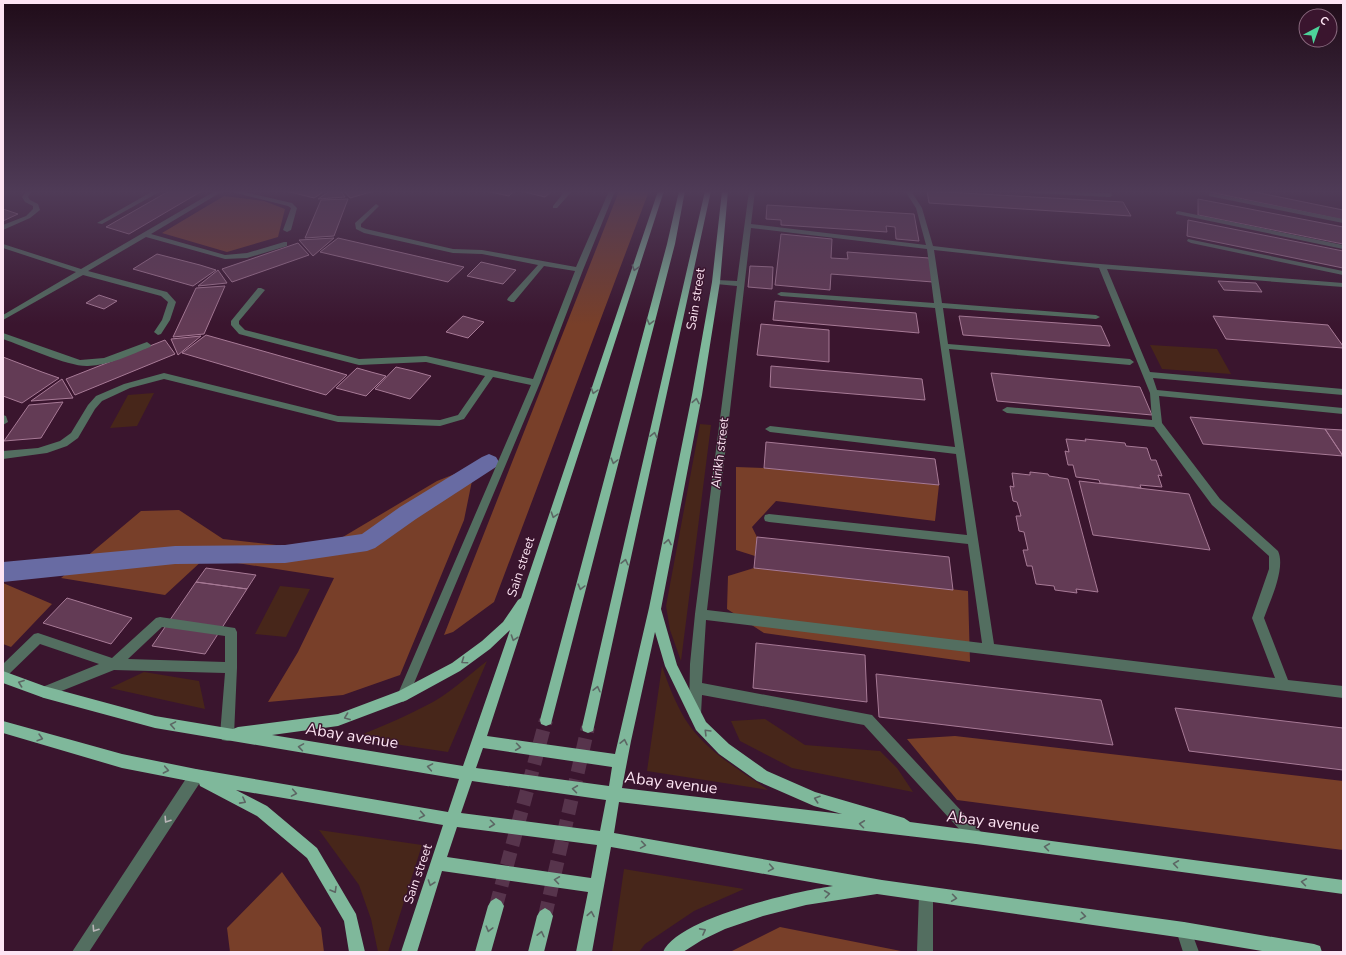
<svg xmlns="http://www.w3.org/2000/svg" width="1346" height="955" viewBox="0 0 1346 955" font-family="'Nunito Sans',sans-serif">
  <rect width="100%" height="100%" fill="#3a152e"/>
  <!-- green -->
  <path fill="#47261a" d="M1150 345 1217 349 1231 374 1162 369Z
    M154 393 137 426 110 428 128 395Z
    M700 424 711 425 681 661 670 630 666 606Z
    M280 586 310 589 286 637 255 634Z
    M487 661 448 752 354 738C380 727 407 716 433 702 452 691 469 675 487 661Z
    M662 666C668 684 675 702 685 719 704 750 740 770 768 790L647 771Z
    M144 672 199 681 205 709 110 688Z
    M765 719 805 745 880 751 897 768 913 792 792 768 740 741 731 721Z
    M319 830 422 845 388 952H378L371 919 359 885Z
    M624 869 744 889 694 911 645 944 639 952H612Z"/>
  <!-- forest -->
  <path fill="#783f29" d="M619 191H649L494 602 453 632 444 635Z
    M224 196 264 201 285 209 278 237 227 252 162 233Z
    M475 466 464 520 400 675 343 695 268 702 298 652 334 578 205 558 165 595 61 578 141 511 179 510 223 539 321 550 437 481Z
    M736 467 764 468 939 485 935 521 776 501 752 527 757 537 755 556 736 550Z
    M754 568 968 591 970 662 764 633 727 609 728 576Z
    M3 583 52 604 11 647 3 644Z
    M955 736 1343 781V850L957 800 907 739Z
    M282 872 321 928 324 952H230L227 928Z
    M780 927 906 952H730Z"/>
  <g fill="none" stroke-linecap="round" stroke-linejoin="round">
    <!-- canal -->
    <path fill="#686ba3" fill-rule="evenodd" d="M489 454 496 457 499 462 496 467 416 519 375 548 367 551 285 563 175 564 3 582V562L175 546 285 545 362 534 400 507 482 457Z"/>
  </g>
  <!-- building -->
  <path fill="#633b55" stroke="#a77a96" d="M169 191H202L129 234 106 227Z
    M286 191H325L314 198Z
    M330 191H341L345 197 318 199Z
    M344 191H374L350 198Z
    M486 191H514L509 196Z
    M521 191H552L545 197Z
    M927 191 1123 202 1131 216 929 203Z
    M1205 191H1250L1343 210V220Z
    M348 199 334 236 305 238 321 200Z
    M1198 199 1343 227V244L1198 215Z
    M767 205 914 214 919 241 896 239 895 227 886 226 887 232 781 225V220L766 219Z
    M3 209 18 214 3 221Z
    M1188 220 1343 251V268L1187 236Z
    M781 234 832 239 831 258 848 259 847 252 929 258 933 282 831 274 830 290 775 285Z
    M334 238 313 256 299 240Z
    M338 238 464 267 448 282 320 252Z
    M298 243 309 255 232 282 222 269Z
    M157 254 200 265 216 270 193 286 133 269Z
    M481 262 516 270 503 284 467 276Z
    M750 266 773 267 772 289 748 287Z
    M218 270 227 283 198 286Z
    M1218 281 1256 283 1262 292 1224 290Z
    M225 286 204 334 173 337 196 288Z
    M99 295 117 301 104 309 86 303Z
    M775 301 916 313 919 333 773 320Z
    M463 316 484 322 468 338 446 332Z
    M959 316 1101 326 1110 346 963 335Z
    M1213 316 1328 325 1343 346V348L1226 339Z
    M761 324 829 330V362L757 355Z
    M206 335 323 368 347 375 326 395 182 353Z
    M201 336 178 355 171 339Z
    M165 340 175 354 75 395 66 379Z
    M3 357 42 372 59 378 22 403 3 396Z
    M771 366 922 379 925 400 770 387Z
    M396 367 413 371 431 376 410 399 375 389Z
    M357 368 371 372 386 376 366 396 336 388Z
    M991 373 1140 387 1152 415 997 401Z
    M62 379 73 398 31 401Z
    M63 402 41 438 4 441 29 405Z
    M1190 417 1325 429 1343 456 1203 444Z
    M1325 429 1343 430V456Z
    M1066 439 1086 441 1085 439 1125 443 1126 446 1147 448 1151 460H1156L1162 476 1158 475 1162 487 1140 485 1141 488 1100 483 1099 480 1076 477 1073 465H1068L1065 451 1069 452Z
    M766 442 935 459 939 485 764 468Z
    M1030 472 1048 474 1049 476 1068 479 1098 592 1076 589 1077 593 1055 590 1054 586 1036 584 1032 566H1027L1023 550H1028L1024 532 1019 531 1016 516H1021L1017 502 1013 501 1010 486 1014 487 1012 473 1030 475Z
    M1079 481 1189 494 1210 550 1093 535Z
    M757 537 949 557 953 590 754 568Z
    M206 568 256 575 247 589 196 582Z
    M196 582 247 589 205 654 152 646Z
    M67 598 132 618 111 644 43 623Z
    M756 643 865 655 867 702 753 688Z
    M876 674 1101 700 1113 745 879 717Z
    M1175 708 1343 728V770L1189 751Z"/>
  <g fill="none" stroke-linecap="round" stroke-linejoin="round">
    <!-- major-tunnel -->
    <path stroke="#57344c" stroke-width="14" stroke-dasharray="14 7" stroke-linecap="butt" d="M496 906 546 720
      M545 916 588 727"/>
    <!-- minor -->
    <path fill="#536e60" fill-rule="evenodd" d="M26 191H32L28 197 30 200 38 204 40 210 30 218 3 230V225L26 216 33 209V206L25 202 22 197Z
      M153 191H161L102 224 97 223Z
      M215 191H223L151 234 225 255 247 253 284 242H287V246L247 258 225 259 146 237 88 271 167 292 176 302 170 320 161 334 158 335 154 332 162 320 168 302 161 296 83 275 3 320V315L76 272 3 248V244L81 269Z
      M228 191H240L292 203 297 208 291 230 287 232 283 230 291 208 288 206Z
      M565 191H572L557 208H553V206Z
      M609 191H615L583 270 540 383 407 700 403 702 399 700 397 696 531 385 493 377 464 419 440 426 338 422 164 379 130 388 102 401 95 409 78 438 67 446 47 453 3 459V451L38 448 60 441 71 433 88 405 96 396 124 384 164 373 338 416 440 420 458 415 485 376 426 362 359 365 239 334 231 325V321L258 288H261L265 290 239 321V324L245 330 359 359 426 356 533 379 575 271 544 266 514 302H511L507 300 508 298 538 265 482 254 453 253 364 233 356 229 355 223 376 204 379 206 361 224V227L366 229 453 249 482 250 576 267Z
      M749 191H755L751 224 926 245 916 208 905 191H911L922 208 933 246 1062 261 1343 283V287L1107 269 1150 372 1343 389V395L1153 378 1157 390 1343 408V414L1159 396 1162 423 1220 499 1278 551C1286 568 1270 601 1264 618L1288 680 1343 686V698L706 620 702 683 872 715 981 832 983 837 981 842 976 844 971 842 864 725 702 695 701 714 700 718 695 720 690 718 689 714 690 664 695 614 737 286 716 284 712 282 716 280 737 281ZM751 228 927 249 934 303 781 292 777 294 781 296 935 308 955 447 770 426 765 429 770 432 956 454 967 535 769 514 765 515 764 518 765 521 769 522 968 544 982 643 707 610ZM934 250 1099 268 1150 393 1152 420 1007 407 1002 410 1007 413 1154 427 1212 505 1269 556V569L1252 618 1275 678 994 644 949 349 1130 365 1134 362 1130 359 948 344 943 308 1096 319 1100 317 1096 315 942 303Z
      M1029 191 1110 193 1113 195 1110 197 1032 193Z
      M1211 193 1343 219V223L1209 196V194Z
      M1178 211 1343 245V249L1176 214V212Z
      M1188 239 1343 271V275L1191 243 1187 241Z
      M3 333 80 360 104 358 147 342 151 345 150 347C130 355 110 365 88 366 69 367 23 346 3 339Z
      M3 415 6 416 8 422 3 425Z
      M160 617 235 628 237 632V668L234 735 232 740 227 741 222 740 220 735 225 673 114 670 44 698 40 696 38 692 40 688 99 664 40 644 7 676 3 678V664L34 634 38 633 112 658 156 618ZM162 627 225 636V662L128 659Z
      M196 769 201 771 203 776 201 781 89 952H72L191 771Z
      M926 887 931 889 933 894V952H917L919 894 921 889Z
      M1184 922 1189 925 1199 952H1183L1176 930 1179 925Z"/>
    <!-- major -->
    <path fill="#7fb89b" fill-rule="evenodd" d="M658 191H664L487 736 615 754 649 608 692 395 712 282 722 191H728L720 282 702 395 661 609 677 665 706 722 729 744 767 771 815 792 904 818 910 822 1343 880V894L976 844 619 802 614 833 882 880 1184 922 1314 944 1320 946 1322 952H1268L1184 938 877 894 806 905 763 916 725 929 702 940 683 952H663C677 918 797 891 833 886L611 847 592 952H576L588 892 442 871 417 952H401L443 825 236 790 267 806 317 848 356 914 365 952H349L344 921 307 858 257 816 200 786 199 783 122 768 3 733V721L122 754 196 769 448 812 459 779 155 728 44 698 3 683V671L44 686 155 716 233 729 238 727 338 714 399 691 452 663 482 641 503 622 518 600 521 598ZM510 630 463 766 272 735 338 726 407 700 460 671 490 649ZM655 632 665 666 696 730 719 754 757 781 814 806 842 814 622 788 631 741ZM483 748 612 767 609 786 476 768ZM472 781 606 800 600 831 461 813ZM457 827 597 845 591 878 447 857Z
      M679 191H685L675 244 552 720 551 724 546 726 541 724 540 720 667 244Z
      M705 191H711L594 727 593 731 588 733 583 731 582 727Z
      M496 898 501 901 504 906 491 952H475L488 906 491 901Z
      M545 908 550 911 553 916 544 952H528L537 916 540 911Z"/>
  </g>
  <!-- one-way arrows -->
  <defs><path id="oneway-chevron" d="M-2-3.5L2.5 0L-2 3.5" fill="none" stroke-width="1.6" stroke-linecap="round" stroke-linejoin="round"/></defs>
  <g stroke="#5c6664">
    <use href="#oneway-chevron" transform="translate(635 268) rotate(108)"/>
    <use href="#oneway-chevron" transform="translate(650 322) rotate(105)"/>
    <use href="#oneway-chevron" transform="translate(594 391) rotate(108)"/>
    <use href="#oneway-chevron" transform="translate(696 401) rotate(-79)"/>
    <use href="#oneway-chevron" transform="translate(654 435) rotate(-77)"/>
    <use href="#oneway-chevron" transform="translate(614 461) rotate(105)"/>
    <use href="#oneway-chevron" transform="translate(554 515) rotate(108)"/>
    <use href="#oneway-chevron" transform="translate(668 542) rotate(-79)"/>
    <use href="#oneway-chevron" transform="translate(625 562) rotate(-77)"/>
    <use href="#oneway-chevron" transform="translate(581 587) rotate(105)"/>
    <use href="#oneway-chevron" transform="translate(514 638) rotate(109)"/>
    <use href="#oneway-chevron" transform="translate(464 661) rotate(145)"/>
    <use href="#oneway-chevron" transform="translate(21 683) rotate(-160)"/>
    <use href="#oneway-chevron" transform="translate(597 689) rotate(-77)"/>
    <use href="#oneway-chevron" transform="translate(347 717) rotate(159)"/>
    <use href="#oneway-chevron" transform="translate(173 725) rotate(-170)"/>
    <use href="#oneway-chevron" transform="translate(707 732) rotate(-135)"/>
    <use href="#oneway-chevron" transform="translate(40 738) rotate(16)"/>
    <use href="#oneway-chevron" transform="translate(624 742) rotate(-78)"/>
    <use href="#oneway-chevron" transform="translate(301 747) rotate(-171)"/>
    <use href="#oneway-chevron" transform="translate(518 747) rotate(8)"/>
    <use href="#oneway-chevron" transform="translate(430 767) rotate(-170)"/>
    <use href="#oneway-chevron" transform="translate(166 770) rotate(11)"/>
    <use href="#oneway-chevron" transform="translate(575 789) rotate(-172)"/>
    <use href="#oneway-chevron" transform="translate(294 793) rotate(10)"/>
    <use href="#oneway-chevron" transform="translate(817 799) rotate(-162)"/>
    <use href="#oneway-chevron" transform="translate(243 801) rotate(28)"/>
    <use href="#oneway-chevron" transform="translate(422 815) rotate(10)"/>
    <use href="#oneway-chevron" transform="translate(492 824) rotate(7)"/>
    <use href="#oneway-chevron" transform="translate(862 824) rotate(-173)"/>
    <use href="#oneway-chevron" transform="translate(643 845) rotate(9)"/>
    <use href="#oneway-chevron" transform="translate(1047 847) rotate(-172)"/>
    <use href="#oneway-chevron" transform="translate(1176 864) rotate(-172)"/>
    <use href="#oneway-chevron" transform="translate(771 868) rotate(10)"/>
    <use href="#oneway-chevron" transform="translate(557 880) rotate(-172)"/>
    <use href="#oneway-chevron" transform="translate(1304 882) rotate(-172)"/>
    <use href="#oneway-chevron" transform="translate(431 883) rotate(109)"/>
    <use href="#oneway-chevron" transform="translate(334 890) rotate(60)"/>
    <use href="#oneway-chevron" transform="translate(827 894) rotate(-7)"/>
    <use href="#oneway-chevron" transform="translate(954 898) rotate(8)"/>
    <use href="#oneway-chevron" transform="translate(591 914) rotate(-80)"/>
    <use href="#oneway-chevron" transform="translate(1083 916) rotate(8)"/>
    <use href="#oneway-chevron" transform="translate(489 929) rotate(105)"/>
    <use href="#oneway-chevron" transform="translate(703 931) rotate(-28)"/>
    <use href="#oneway-chevron" transform="translate(541 934) rotate(-77)"/>
  </g>
  <g stroke="#b9b5b8">
    <use href="#oneway-chevron" transform="translate(167 820) rotate(123)"/>
    <use href="#oneway-chevron" transform="translate(95 929) rotate(123)"/>
  </g>
  <!-- sky -->
  <linearGradient id="sky" x2="0" y2="1"><stop stop-color="#200c19"/><stop offset="0.59" stop-color="#4f3b57"/><stop offset="1" stop-color="#4f3b57" stop-opacity="0"/></linearGradient>
  <rect width="1346" height="325" fill="url(#sky)"/>
  <g text-anchor="middle" dominant-baseline="central" stroke-width="3" stroke-linejoin="round" paint-order="stroke">
    <!-- street labels -->
    <g font-size="13" fill="#fde4f3" stroke="#3a152e">
      <text transform="translate(696 299) rotate(-81)">Sain street</text>
      <text transform="translate(720 453) rotate(-83)">Airikh street</text>
      <text transform="translate(521 567) rotate(-72)">Sain street</text>
      <text transform="translate(418 874) rotate(-71)">Sain street</text>
    </g>
    <!-- near-street labels -->
    <g font-size="16" fill="#fde4f3" stroke="#3a152e">
      <text transform="translate(352 736) rotate(9)">Abay avenue</text>
      <text transform="translate(671 783) rotate(7)">Abay avenue</text>
      <text transform="translate(993 822) rotate(7)">Abay avenue</text>
    </g>
  </g>
  <!-- border -->
  <rect width="1346" height="955" fill="none" stroke="#fde4f3" stroke-width="8"/>
  <!-- north arrow -->
  <g transform="translate(1318 28) rotate(41)"><circle r="19" fill="#3a152e" stroke="#88687d"/>
  <path d="M0-3L7 15L0 10L-7 15Z" fill="#4dd39a"/>
  <text y="-6" font-size="11" font-weight="bold" text-anchor="middle" fill="#fde4f3">С</text>
  </g>
</svg>
